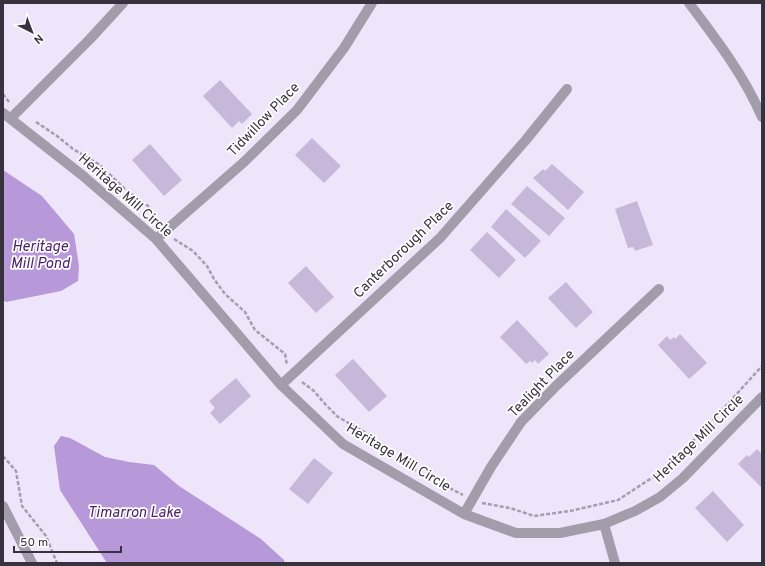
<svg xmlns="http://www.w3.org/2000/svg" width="765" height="566" viewBox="0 0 765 566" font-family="Overpass,sans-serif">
  <rect width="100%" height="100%" fill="#eee5fa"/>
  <!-- water -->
  <path fill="#b798d9" d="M3 170 42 196 74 234 79 266 78 281 61 291 6 302 3 300Z
    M61 436 70 438 105 457 129 462 154 465 179 486 261 539 284 560 285 563H107L60 490 54 446Z"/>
  <!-- building -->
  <path fill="#c7b8d9" d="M220 80 252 114 242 124 239 121 232 128 203 96Z
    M312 138 341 166 324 183 295 155Z
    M150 144 182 180 164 196 132 160Z
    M552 164 584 192 568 210 533 178 543 169 545 171Z
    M527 186 565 218 549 236 511 204Z
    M637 201 653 245 635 251 633 247 628 248 615 209Z
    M506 209 541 241 525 258 491 227Z
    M487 232 516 260 499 278 470 250Z
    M306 266 334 297 316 313 288 283Z
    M566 282 593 312 576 328 548 298Z
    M517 320 549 354 538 364 535 360 532 363 530 361 526 364 500 337Z
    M680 334 707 363 689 379 658 345 667 336 670 340 674 337 675 339Z
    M353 359 387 396 369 412 335 375Z
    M236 378 251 396 220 424 210 413 215 408 209 401Z
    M757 449 762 454V488L738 464 747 455 749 457Z
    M314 458 333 473 308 504 289 489Z
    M713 491 744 525 727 542 695 508Z"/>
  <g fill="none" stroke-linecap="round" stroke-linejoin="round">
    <!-- path -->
    <path stroke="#a69eb0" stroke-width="2.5" stroke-dasharray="4 2" stroke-linecap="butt" d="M3 94 9 102
      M36 122 57 136 73 149 100 165 126 190 148 206 154 215 156 222
      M174 239 193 251 207 266 214 279 225 294 245 312 255 330 285 354 287 365
      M302 382 314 391 326 405 338 417 368 434 389 456
      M3 456 16 471 22 506 46 536 57 563
      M407 466 463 495
      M482 503 510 508 534 516 570 511 618 500 667 468 714 419 762 366"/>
    <!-- street -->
    <path stroke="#a39dab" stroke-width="10" d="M689 3C716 39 744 75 762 117
      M3 113 82 175 156 239 281 385 343 444 464 514 516 533H560L604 524 635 511 660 497 683 478 762 397
      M11 118 90 39 123 3
      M156 239 244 162 297 110 344 48 372 3
      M281 385 440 238 525 141 567 89
      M3 506 32 563
      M464 514 491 467 521 422 556 386 659 289
      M604 524 615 563"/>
  </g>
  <g text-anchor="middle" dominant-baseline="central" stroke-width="3.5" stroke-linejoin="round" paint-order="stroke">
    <!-- street labels -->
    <g font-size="14" fill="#38323f" stroke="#fff">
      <text transform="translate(264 120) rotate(-46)">Tidwillow Place</text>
      <text transform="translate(125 196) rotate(41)">Heritage Mill Circle</text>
      <text transform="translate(404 250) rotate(-44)">Canterborough Place</text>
      <text transform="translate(542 384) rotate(-46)">Tealight Place</text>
      <text transform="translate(699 439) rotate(-44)">Heritage Mill Circle</text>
      <text transform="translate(398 458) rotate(31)">Heritage Mill Circle</text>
    </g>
    <!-- water labels -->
    <g font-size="15" font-style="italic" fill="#4a206c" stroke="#fff">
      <text x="40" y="247">Heritage<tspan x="40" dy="17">Mill Pond</tspan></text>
      <text x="134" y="513">Timarron Lake</text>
    </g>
  </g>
  <!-- border -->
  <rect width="765" height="566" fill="none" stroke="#38323f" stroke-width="8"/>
  <!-- north arrow -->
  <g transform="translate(32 32) rotate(138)" stroke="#ffffff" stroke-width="3" paint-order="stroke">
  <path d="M0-3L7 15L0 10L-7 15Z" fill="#38323f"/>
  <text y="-6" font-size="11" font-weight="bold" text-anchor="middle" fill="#38323f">N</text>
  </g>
  <!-- scale -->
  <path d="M14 546v6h107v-6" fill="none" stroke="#38323f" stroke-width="2"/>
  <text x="20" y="546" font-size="12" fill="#38323f" stroke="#ffffff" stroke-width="3" paint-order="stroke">50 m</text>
</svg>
